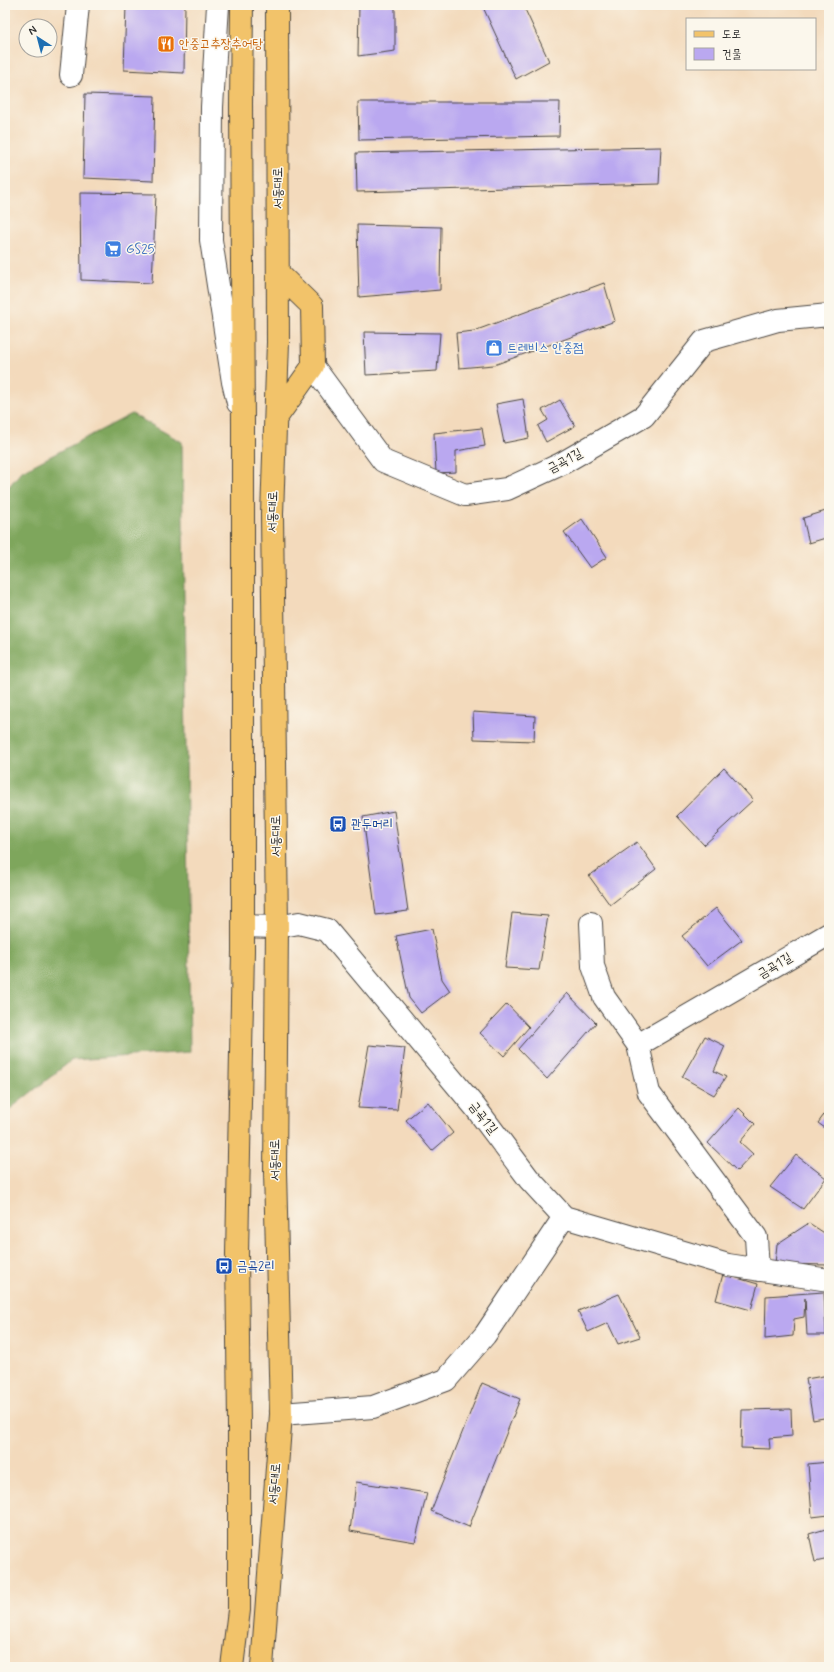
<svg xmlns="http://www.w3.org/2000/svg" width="834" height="1672" viewBox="0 0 834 1672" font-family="Mynerve,'Poor Story',sans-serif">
  <rect width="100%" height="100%" fill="#fbf7ec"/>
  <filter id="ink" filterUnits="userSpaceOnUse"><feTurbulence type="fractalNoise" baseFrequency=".025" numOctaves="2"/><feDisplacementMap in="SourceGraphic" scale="8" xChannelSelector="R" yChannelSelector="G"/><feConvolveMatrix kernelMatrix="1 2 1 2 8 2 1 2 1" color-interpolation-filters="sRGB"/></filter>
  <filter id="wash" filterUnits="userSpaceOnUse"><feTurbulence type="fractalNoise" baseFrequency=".012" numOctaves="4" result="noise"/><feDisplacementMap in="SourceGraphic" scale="16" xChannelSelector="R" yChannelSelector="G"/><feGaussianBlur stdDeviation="0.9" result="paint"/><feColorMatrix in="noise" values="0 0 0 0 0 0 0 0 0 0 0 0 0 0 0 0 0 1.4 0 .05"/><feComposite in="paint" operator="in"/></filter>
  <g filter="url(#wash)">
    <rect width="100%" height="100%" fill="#f3dabc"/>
    <!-- forest -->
    <path fill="#7ea65c" stroke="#546844" d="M132 414 182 442 190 1052 72 1060 10 1109 5 1118V491L22 471Z"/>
    <g id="blocks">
      <!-- building -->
      <path fill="#baa8f0" d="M126 5H185L184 73 124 70Z
        M359 5H395V51L358 56Z
        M482 5H523L549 61 516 79Z
        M85 94 155 96 153 181 83 178Z
        M358 102H560L559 136 359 140Z
        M661 147 659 184 357 192 356 153Z
        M80 193 156 194 152 283 81 280Z
        M357 225 441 227 440 290 359 297Z
        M604 283 615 321 494 365 459 368 456 333 474 331Z
        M364 332 440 333 437 371 366 375Z
        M523 399 529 438 504 443 496 404Z
        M560 400 575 426 546 442 538 426 548 420 542 410Z
        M482 428 485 446 456 451V472L436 473 434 433Z
        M829 510V537L809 543 803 518Z
        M582 519 607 557 590 568 564 532Z
        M473 712 535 716 534 741 474 739Z
        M724 768 753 800 704 845 677 816Z
        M394 811 408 911 376 915 363 817Z
        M637 842 656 869 610 905 589 876Z
        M716 908 742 940 707 966 682 936Z
        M512 913 548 916 539 970 505 968Z
        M432 929 442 979 450 991 421 1013 409 998 396 936Z
        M567 993 596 1023 547 1079 518 1049Z
        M507 1004 529 1027 504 1056 480 1033Z
        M705 1036 725 1046 714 1071 726 1077 714 1095 682 1077Z
        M369 1045 405 1048 397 1110 358 1108Z
        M428 1102 453 1133 432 1151 406 1120Z
        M739 1108 755 1124 740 1142 753 1154 737 1171 708 1143Z
        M829 1108V1131L818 1123Z
        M796 1155 826 1178 803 1209 770 1187Z
        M809 1223 829 1236V1265L775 1264 777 1244Z
        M723 1274 758 1284 751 1310 716 1300Z
        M824 1292 826 1335H807L805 1298 804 1317 794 1319 793 1336 765 1339 766 1296Z
        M619 1294 640 1337 618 1344 608 1323 588 1332 578 1311Z
        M829 1375V1417L813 1420 806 1379Z
        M482 1383 520 1399 469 1527 431 1511Z
        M791 1409 792 1436 769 1438 770 1449 741 1448 742 1410Z
        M829 1462V1515L812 1517 808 1464Z
        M356 1482 427 1493 415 1542 350 1531Z
        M829 1528V1559L815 1562 809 1534Z"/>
    </g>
  </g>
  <g filter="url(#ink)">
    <use href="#blocks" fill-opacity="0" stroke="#494541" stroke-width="1"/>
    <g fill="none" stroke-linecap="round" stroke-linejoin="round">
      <!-- minor casing -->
      <g stroke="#494541" stroke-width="24">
        <path id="minor" d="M218 5 212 107 211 240 233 382 238 403
          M71 75 78 5
          M313 366 383 461 465 495 507 489 561 464 644 416 704 341 778 320 829 315
          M591 923 593 966 604 997 638 1045 649 1093 756 1237 758 1270
          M243 926 277 927 299 923 327 930 475 1107 529 1179 564 1217 728 1265 829 1280
          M638 1045 829 934
          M281 1414 373 1407 446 1380 485 1335 564 1217"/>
      </g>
      <!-- major casing -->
      <g stroke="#494541" stroke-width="24">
        <path id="major" d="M276 418 313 366 312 306 278 273
          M232 1667 239 1610V1424L237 1254 243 951V424L241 104 242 5
          M262 1667 281 1414 275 1171 277 927 272 514 278 342 277 5"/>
      </g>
      <!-- minor -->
      <use href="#minor" stroke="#fff" stroke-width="22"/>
      <!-- major -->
      <use href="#major" stroke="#f2c36a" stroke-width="22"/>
    </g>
  </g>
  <!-- icons -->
  <defs>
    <g id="restaurant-square" transform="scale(0.9)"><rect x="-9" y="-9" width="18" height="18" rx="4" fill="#e8710a" stroke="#fbf7ec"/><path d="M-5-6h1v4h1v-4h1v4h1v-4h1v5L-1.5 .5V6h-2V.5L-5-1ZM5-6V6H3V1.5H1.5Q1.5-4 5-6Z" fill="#fff"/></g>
    <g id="supermarket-square" transform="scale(0.9)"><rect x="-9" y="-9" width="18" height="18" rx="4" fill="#3f7fe0" stroke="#fbf7ec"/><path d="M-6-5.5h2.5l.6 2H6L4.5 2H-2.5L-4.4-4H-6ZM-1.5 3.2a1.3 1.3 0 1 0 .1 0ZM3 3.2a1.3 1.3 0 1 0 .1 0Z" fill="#fff"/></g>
    <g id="shop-square" transform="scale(0.9)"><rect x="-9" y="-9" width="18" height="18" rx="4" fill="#3f7fe0" stroke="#fbf7ec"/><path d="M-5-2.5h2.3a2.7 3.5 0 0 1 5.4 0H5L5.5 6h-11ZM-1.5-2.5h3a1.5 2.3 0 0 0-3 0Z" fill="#fff"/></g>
    <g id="bus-square" transform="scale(0.9)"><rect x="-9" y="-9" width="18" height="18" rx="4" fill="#1a4fb4" stroke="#fbf7ec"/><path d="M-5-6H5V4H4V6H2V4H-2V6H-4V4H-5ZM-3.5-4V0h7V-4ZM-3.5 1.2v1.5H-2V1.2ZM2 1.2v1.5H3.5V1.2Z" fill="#fff"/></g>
  </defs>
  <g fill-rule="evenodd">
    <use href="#restaurant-square" x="166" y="44"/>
    <use href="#supermarket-square" x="113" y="249"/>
    <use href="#shop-square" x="494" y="348"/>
    <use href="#bus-square" x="338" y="824"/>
    <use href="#bus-square" x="224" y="1266"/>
  </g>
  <g text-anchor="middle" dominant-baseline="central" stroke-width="3" stroke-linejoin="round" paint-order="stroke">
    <!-- food labels -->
    <g font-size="13" fill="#c56008" stroke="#fbf7ec" text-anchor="start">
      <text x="179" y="44">안중고추장추어탕</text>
    </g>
    <!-- street labels -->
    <g font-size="13" fill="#2b2b2b" stroke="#fbf7ec">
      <text transform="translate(278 188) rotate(-90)">서동대로</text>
      <text transform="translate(565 461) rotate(-28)">금곡1길</text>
      <text transform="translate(273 512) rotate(-89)">서동대로</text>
      <text transform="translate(276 836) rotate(-90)">서동대로</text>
      <text transform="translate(775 966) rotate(-31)">금곡1길</text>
      <text transform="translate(483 1118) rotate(52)">금곡1길</text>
      <text transform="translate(275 1160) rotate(-90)">서동대로</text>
      <text transform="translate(275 1484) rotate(-86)">서동대로</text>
    </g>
    <!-- shop labels -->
    <g font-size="13" fill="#366cbe" stroke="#fbf7ec" text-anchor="start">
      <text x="126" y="249">GS25</text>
      <text x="507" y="348">트레비스 안중점</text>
    </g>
    <!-- transit labels -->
    <g font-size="13" fill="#164399" stroke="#fbf7ec" text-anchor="start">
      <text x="351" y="824">관두머리</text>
      <text x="237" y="1266">금곡2리</text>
    </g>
  </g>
  <!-- margin -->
  <rect width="834" height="1672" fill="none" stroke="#fbf7ec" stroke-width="20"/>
  <!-- legend -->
  <rect x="686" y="18" width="130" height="52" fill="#fbf7ec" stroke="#a8a59f"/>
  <rect x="694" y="31" width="20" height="6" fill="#f2c36a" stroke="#a8a59f"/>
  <text x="722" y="38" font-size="12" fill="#2b2b2b">도로</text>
  <rect x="694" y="48" width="20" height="12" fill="#baa8f0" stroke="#a8a59f"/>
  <text x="722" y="58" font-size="12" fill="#2b2b2b">건물</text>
  <!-- north arrow -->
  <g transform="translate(38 38) rotate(324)"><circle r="19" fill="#fbf7ec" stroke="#a8a59f"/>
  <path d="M0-3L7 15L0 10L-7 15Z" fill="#1f6fb2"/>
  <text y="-6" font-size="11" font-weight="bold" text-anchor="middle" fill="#2b2b2b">N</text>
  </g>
</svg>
